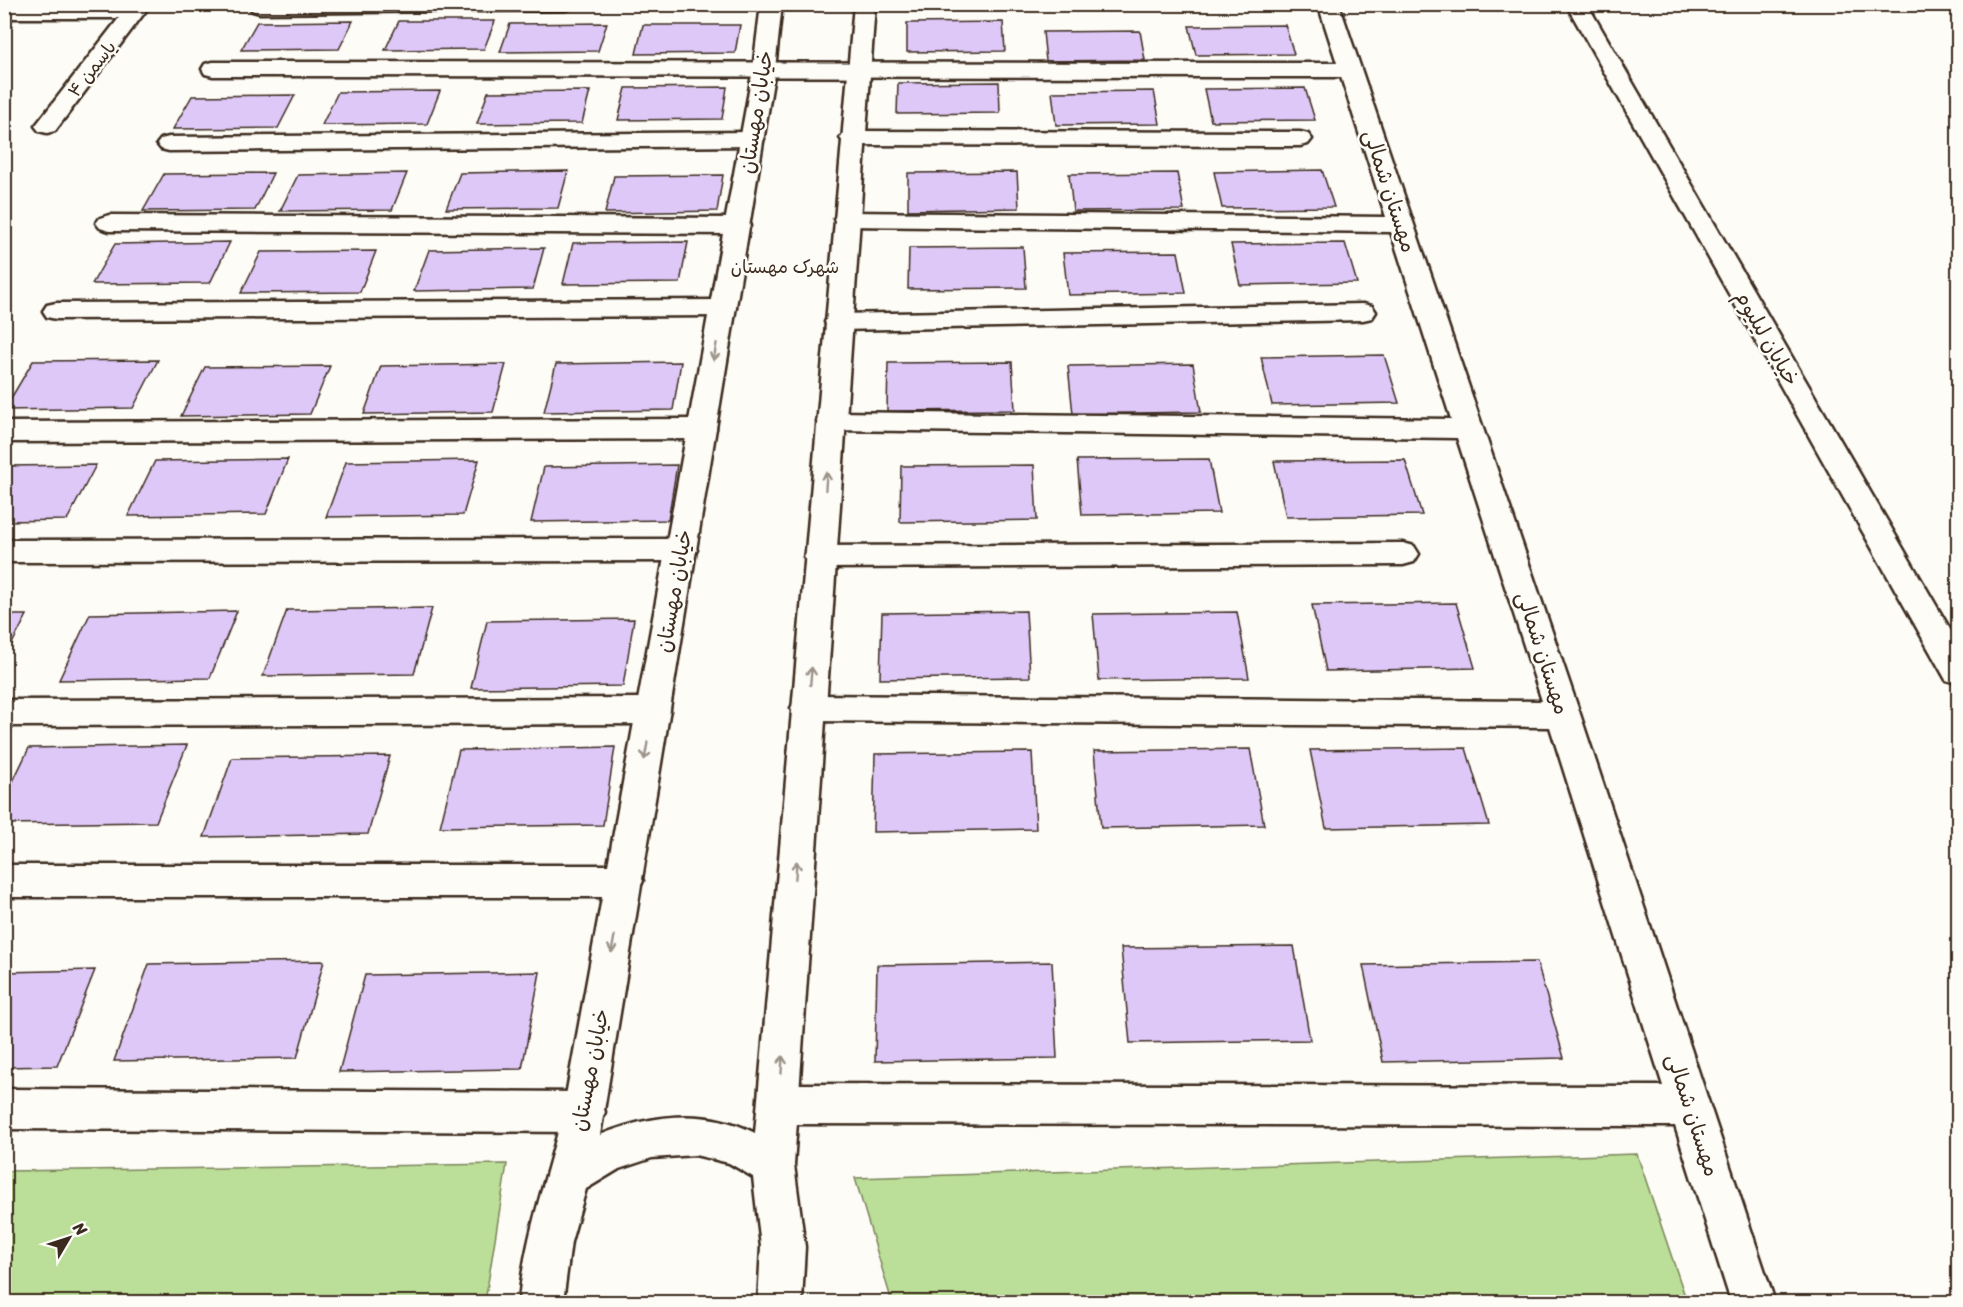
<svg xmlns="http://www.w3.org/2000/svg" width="1963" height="1307" viewBox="0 0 1963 1307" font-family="Sriracha,'Playpen Sans Arabic',sans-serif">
  <rect width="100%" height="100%" fill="#fdfcf7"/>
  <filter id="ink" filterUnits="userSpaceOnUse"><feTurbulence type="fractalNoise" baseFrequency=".0167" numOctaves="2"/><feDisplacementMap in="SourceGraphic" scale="12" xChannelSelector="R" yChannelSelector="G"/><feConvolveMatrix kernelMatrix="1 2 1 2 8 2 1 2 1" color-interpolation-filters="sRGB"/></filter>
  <g filter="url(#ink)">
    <!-- green -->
    <path fill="#bbde98" stroke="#7b845b" stroke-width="1.5" d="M1637 1154 1687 1302H892L855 1178Z
      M507 1164 485 1302H5V1171Z"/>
    <!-- building -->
    <path fill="#dec8f8" stroke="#3b2a1e" stroke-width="1.5" d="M353 21 339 49 241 50 257 22Z
      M399 21H495L484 49 385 50Z
      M1003 22 1005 51 907 52V23Z
      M607 23 598 51 500 52 510 24Z
      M643 25H740L735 53 636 54Z
      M1285 25 1294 54 1196 55 1189 26Z
      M1140 31 1145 60 1046 61 1043 32Z
      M999 82 1000 113 897 114 898 83Z
      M727 87 722 119 618 120 626 88Z
      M1305 88 1315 120 1211 121 1204 89Z
      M440 91 427 124 322 125 338 92Z
      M590 91 582 123 477 124 488 92Z
      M1154 91 1160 124 1056 125 1052 92Z
      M295 95 278 128 173 129 192 96Z
      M1322 170 1334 207 1222 208 1214 172Z
      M568 171 558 208 446 209 460 173Z
      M1017 172 1019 208 908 210V173Z
      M273 173 255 210 143 211 164 174Z
      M407 173 392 210 280 211 298 175Z
      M1177 173 1184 210 1073 211 1069 174Z
      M723 175 717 211 605 213 614 176Z
      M230 242 210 283 92 284 115 244Z
      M688 242 680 283 563 284 573 243Z
      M1345 243 1357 283 1240 285 1231 244Z
      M1023 247 1026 288 908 289 909 248Z
      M544 248 533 289 414 291 429 250Z
      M376 251 360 292 241 293 261 252Z
      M1178 252 1186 293 1068 295 1063 253Z
      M1384 355 1399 403 1272 405 1261 357Z
      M158 360 133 408 4 410 33 361Z
      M681 362 673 410 544 412 556 364Z
      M1012 362 1015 410 887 411 888 363Z
      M506 364 493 412 364 414 381 366Z
      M1193 364 1201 412 1073 414 1068 366Z
      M330 366 310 414 181 416 205 367Z
      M288 459 266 514 128 516 155 461Z
      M1209 459 1219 513 1082 515 1077 460Z
      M479 460 463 515 326 517 346 462Z
      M1405 460 1422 515 1286 517 1274 461Z
      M96 465 67 520 4 521V466Z
      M677 465 668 520 531 522 544 467Z
      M1034 465 1037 520 900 522 901 466Z
      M1456 603 1475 668 1326 671 1312 605Z
      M432 608 414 674 263 676 287 610Z
      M237 611 210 678 59 680 90 614Z
      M1026 611 1030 677 880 679 882 613Z
      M1237 612 1249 678 1099 680 1093 614Z
      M4 615H27L4 659Z
      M634 619 623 686 471 688 487 621Z
      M187 745 156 822 4 824V800L29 748Z
      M615 747 603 825 440 827 459 750Z
      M1466 748 1489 825 1326 828 1310 750Z
      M1250 749 1264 825 1101 828 1094 751Z
      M1032 752 1036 829 873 832 875 754Z
      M390 756 368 834 204 837 232 758Z
      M1294 946 1310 1040 1130 1043 1121 948Z
      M324 961 297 1058 114 1061 149 964Z
      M1052 962 1057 1058 875 1061 877 965Z
      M1537 962 1564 1058 1383 1062 1363 965Z
      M95 970 57 1066 4 1067V972Z
      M540 972 522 1069 339 1072 365 975Z"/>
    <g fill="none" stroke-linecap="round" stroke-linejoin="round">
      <!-- minor casing -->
      <g stroke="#3b2a1e" stroke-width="5">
        <path id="minor" d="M130 4H151L55 131 47 133 39 131 35 126 39 121 119 18H4V6Z
          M251 4H575L572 8 565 10 260 13 253 11 249 7Z
          M1318 4H1339L1580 714 1775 1302H1731L1675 1126 779 1124 764 1118 758 1104 764 1090 779 1084 1663 1086 1550 727 808 721 796 717 791 708 796 699 808 695 1542 701 1457 438 831 430 821 428 817 421 821 414 831 412 1451 419 1391 232 846 226 837 224 834 219 837 214 846 212 1386 217 1341 77 213 76 205 74 202 69 205 64 213 62 1337 63Z
          M1566 4H1587L1958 643V684L1946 680Z
          M852 131 1300 132 1308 134 1312 139 1308 144 1300 146 852 145 844 143 840 138 844 133Z
          M752 132 760 134 764 139 760 144 752 146 169 151 161 149 157 144 161 139 169 137Z
          M109 215 737 218 746 221 750 226 746 231 737 234 109 231 100 228 96 223 100 218Z
          M723 300 732 302 736 308 732 314 723 316 56 319 47 317 43 311 47 305 56 303Z
          M1363 304 1372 306 1376 312 1372 318 1363 320 838 330 828 328 825 322 828 316 838 314Z
          M702 419 712 422 716 429 712 436 702 439 4 442V422Z
          M681 539 692 542 697 550 692 558 681 561 4 562V540Z
          M1403 543 1414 546 1419 554 1414 562 1403 565 820 568 809 565 804 557 809 549 820 546Z
          M653 698 665 702 670 711 665 720 653 724 4 726V700Z
          M4 865H624L637 870 643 881 637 892 624 897H4Z
          M4 1089 584 1092 599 1098 605 1112 599 1126 584 1132 4 1129Z"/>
      </g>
      <!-- tertiary casing -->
      <g stroke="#3b2a1e" stroke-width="5">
        <path id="tertiary" d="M761 4H782L775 69 600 1135C650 1115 705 1107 755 1133L854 4H875L794 1165 805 1247 802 1302H758L761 1247 753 1177 729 1163 695 1155 652 1158 619 1169 586 1189 571 1242 563 1302H519C524 1238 548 1175 563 1112L753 69Z"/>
      </g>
      <!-- minor -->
      <use href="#minor" fill="#fdfcf7" fill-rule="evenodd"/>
      <!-- tertiary -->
      <use href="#tertiary" fill="#fdfcf7" fill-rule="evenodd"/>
    </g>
    <!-- one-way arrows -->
    <defs><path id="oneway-shaft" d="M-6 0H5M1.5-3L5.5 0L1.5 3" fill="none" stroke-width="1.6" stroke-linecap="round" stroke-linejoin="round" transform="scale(1.5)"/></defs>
    <g stroke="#9c938a">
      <use href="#oneway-shaft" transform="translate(715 352) rotate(100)"/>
      <use href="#oneway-shaft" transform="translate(826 481) rotate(-86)"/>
      <use href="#oneway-shaft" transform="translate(811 676) rotate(-85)"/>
      <use href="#oneway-shaft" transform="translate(646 751) rotate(100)"/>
      <use href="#oneway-shaft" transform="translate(796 870) rotate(-86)"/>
      <use href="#oneway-shaft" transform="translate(613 944) rotate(100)"/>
      <use href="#oneway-shaft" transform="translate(782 1065) rotate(-86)"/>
    </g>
  </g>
  <g text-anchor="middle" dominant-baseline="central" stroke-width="5" stroke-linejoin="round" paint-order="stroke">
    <!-- far-street labels -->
    <g font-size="18" fill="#3b2a1e" stroke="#fdfcf7">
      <text transform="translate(92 69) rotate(-52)">یاسمن ۴</text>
    </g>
    <!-- far-neighbourhood labels -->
    <g font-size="18" fill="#3b2a1e" stroke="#fdfcf7">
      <text x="785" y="267">شهرک مهستان</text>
    </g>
    <!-- street labels -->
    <g font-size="21" fill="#3b2a1e" stroke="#fdfcf7">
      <text transform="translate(756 112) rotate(-81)">خیابان مهستان</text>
      <text transform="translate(1390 191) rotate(72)">مهستان شمالی</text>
      <text transform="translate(1767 338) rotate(60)">خیابان لیلیوم</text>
      <text transform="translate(674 591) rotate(-80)">خیابان مهستان</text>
      <text transform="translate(1543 653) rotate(72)">مهستان شمالی</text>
      <text transform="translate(590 1070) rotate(-79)">خیابان مهستان</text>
      <text transform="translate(1693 1115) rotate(72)">مهستان شمالی</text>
    </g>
  </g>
  <!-- margin -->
  <rect width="1963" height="1307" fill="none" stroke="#fdfcf7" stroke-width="24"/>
  <rect x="12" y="12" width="1939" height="1283" fill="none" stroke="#3b2a1e" stroke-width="2" filter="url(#ink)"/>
  <!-- north arrow -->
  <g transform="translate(69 1238) rotate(51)" stroke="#fdfcf7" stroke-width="4.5" paint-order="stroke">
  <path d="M0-4.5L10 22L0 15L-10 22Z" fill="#3b2a1e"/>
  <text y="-9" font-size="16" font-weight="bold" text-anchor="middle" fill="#3b2a1e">N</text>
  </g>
</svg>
